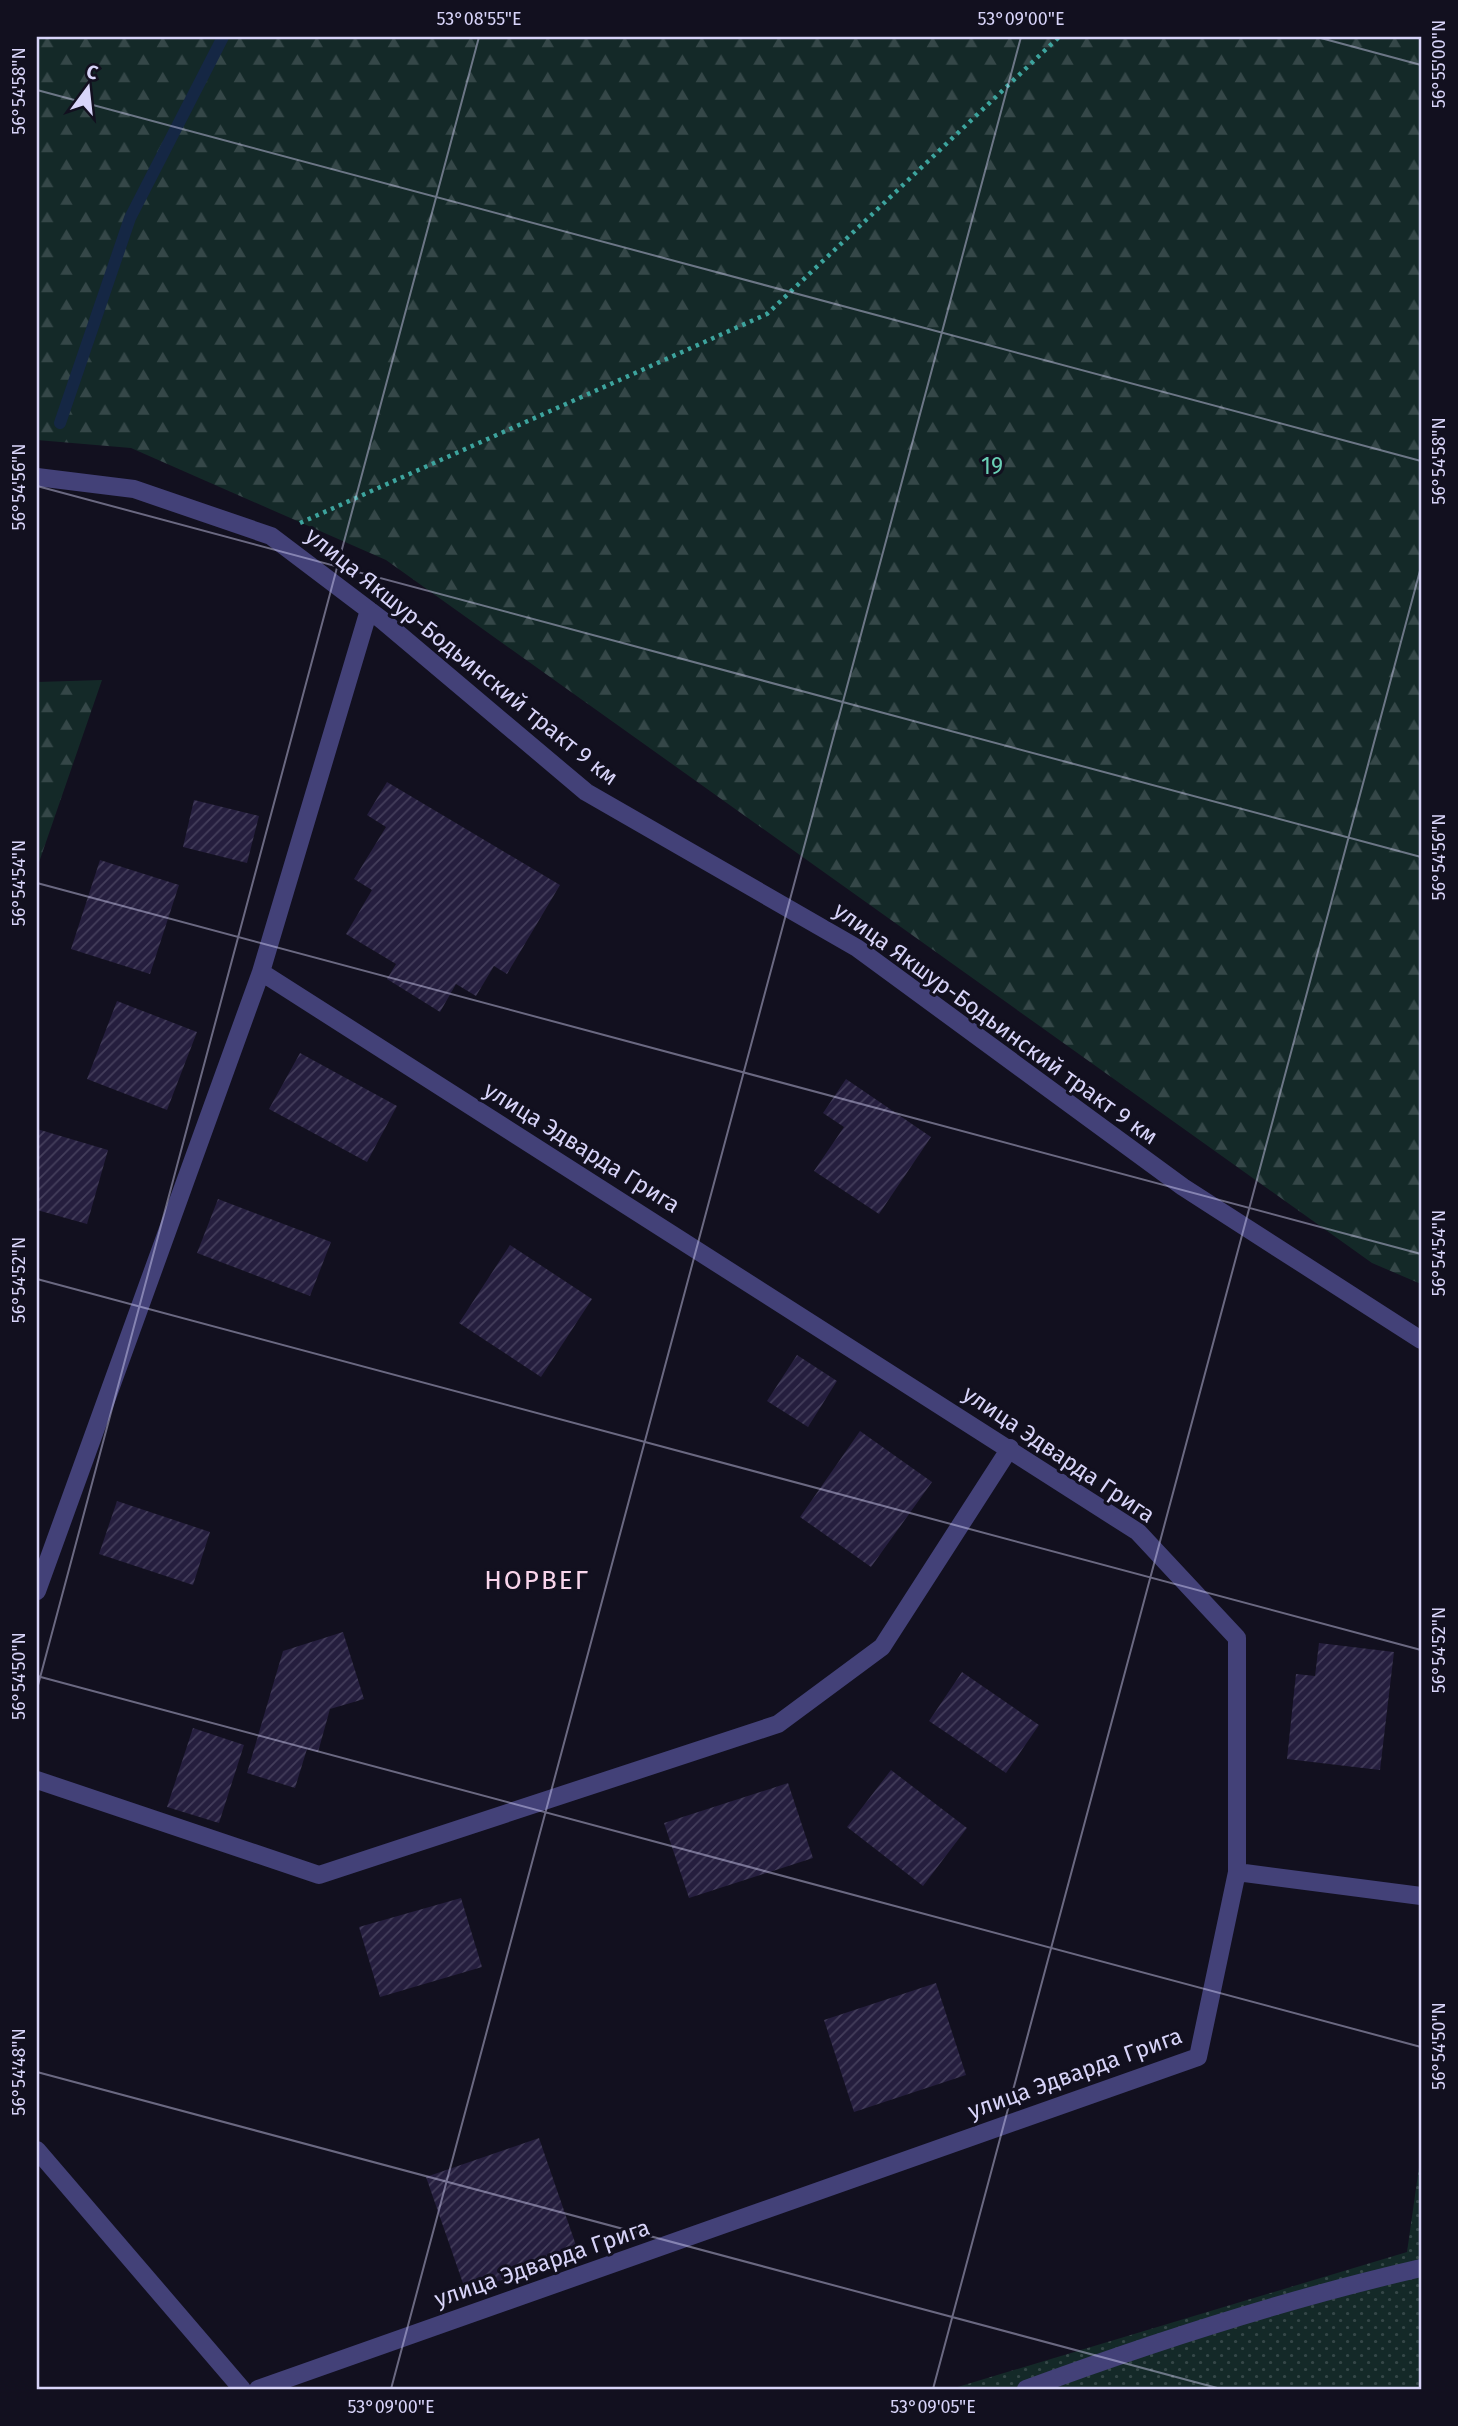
<svg xmlns="http://www.w3.org/2000/svg" width="1458" height="2426" viewBox="0 0 1458 2426" font-family="'Fira Sans',sans-serif">
  <defs>
    <pattern id="forest-firs" width="22" height="20" patternUnits="userSpaceOnUse" patternTransform="scale(1.75)"><rect width="22" height="20" fill="#142928"/><path d="M5 1l3.5 6h-7zM16 11l3.5 6h-7z" fill="#354748"/></pattern>
    <pattern id="park-dots" width="8" height="8" patternUnits="userSpaceOnUse" patternTransform="scale(1.75)"><rect width="8" height="8" fill="#142928"/><path d="M2 2h.1M6 6h.1" fill="none" stroke="#354748" stroke-width="1.8" stroke-linecap="round"/></pattern>
    <pattern id="building-hatch" width="6" height="6" patternUnits="userSpaceOnUse" patternTransform="scale(1.75)"><rect width="6" height="6" fill="#251e3e"/><path d="M-1 1l2-2M0 6l6-6M5 7l2-2" fill="none" stroke="#443e5b"/></pattern>
  </defs>
  <rect width="100%" height="100%" fill="#12101f"/>
  <!-- forest -->
  <path fill="url(#forest-firs)" d="M37 37H1421V1284L1372 1263 386 560 131 448 37 440Z
    M102 680 37 868V682Z"/>
  <!-- park -->
  <path fill="url(#park-dots)" d="M1421 2153V2389H951L1407 2252Z"/>
  <g fill="none" stroke-linecap="round" stroke-linejoin="round">
    <!-- stream -->
    <path stroke="#152744" stroke-width="12" d="M60 423 130 218 223 37"/>
  </g>
  <!-- building -->
  <path fill="url(#building-hatch)" d="M387 782 560 885 507 974 494 966 476 996 456 984 440 1012 387 979 396 964 346 934 372 890 354 879 386 827 367 815Z
    M194 800 259 816 247 863 183 847Z
    M100 860 179 885 150 974 71 949Z
    M117 1001 197 1032 167 1110 87 1079Z
    M300 1053 397 1106 367 1162 269 1109Z
    M846 1079 931 1137 879 1214 814 1171 844 1127 823 1113Z
    M37 1129 108 1150 87 1224 37 1210Z
    M218 1199 331 1242 310 1296 197 1253Z
    M510 1245 592 1299 541 1377 459 1323Z
    M797 1355 837 1381 808 1427 767 1401Z
    M860 1431 932 1482 871 1567 800 1517Z
    M117 1501 210 1532 193 1585 99 1554Z
    M343 1632 364 1699 330 1709 318 1752 307 1749 295 1788 247 1773 283 1651Z
    M1319 1643 1394 1652 1380 1770 1287 1759 1296 1674 1315 1676Z
    M962 1672 1039 1725 1006 1773 929 1721Z
    M193 1728 244 1745 219 1823 167 1807Z
    M891 1770 967 1828 923 1886 847 1827Z
    M788 1783 813 1858 689 1898 664 1823Z
    M461 1898 482 1967 380 1997 359 1927Z
    M936 1983 966 2075 854 2112 824 2020Z
    M539 2138 579 2254 466 2292 426 2177Z"/>
  <g fill="none" stroke-linecap="round" stroke-linejoin="round">
    <!-- path -->
    <path stroke="#3da49e" stroke-width="4.5" stroke-dasharray="3.5 5" stroke-linecap="butt" d="M300 523 767 314 1059 37"/>
    <!-- minor -->
    <path stroke="#434178" stroke-width="18" d="M37 477 134 489 271 536 382 620 586 792 857 948 1183 1187 1421 1340
      M37 1591 261 972 369 610
      M37 1780 319 1875 778 1724 882 1647 1010 1448
      M1237 1872 1421 1896
      M37 2150 242 2389
      M258 2389 1198 2057 1237 1872V1638L1138 1532 261 972
      M1026 2389C1156 2341 1286 2299 1421 2268"/>
  </g>
  <!-- ticks -->
  <path fill="none" stroke="#d8d4f9" stroke-width="2" stroke-opacity="0.45" d="M1317 37 1421 65M37 90 1421 461M37 486 1421 857M37 883 1421 1254M37 1279 1421 1650M37 1676 1421 2047M37 1689 479 37M37 2072 1221 2389M391 2389 1021 37M933 2389 1421 567"/>
  <g text-anchor="middle" dominant-baseline="central" stroke-width="6" stroke-linejoin="round" paint-order="stroke">
    <!-- park labels -->
    <g font-size="23" fill="#6ad0b6" stroke="#12101f">
      <text x="992" y="466">19</text>
    </g>
    <!-- street labels -->
    <g font-size="23" fill="#d8d4f9" stroke="#12101f">
      <text transform="translate(462 656) rotate(39)">улица Якшур-Бодьинский тракт 9 км</text>
      <text transform="translate(996 1023) rotate(36)">улица Якшур-Бодьинский тракт 9 км</text>
      <text transform="translate(582 1147) rotate(32)">улица Эдварда Грига</text>
      <text transform="translate(1059 1454) rotate(34)">улица Эдварда Грига</text>
      <text transform="translate(1075 2073) rotate(-20)">улица Эдварда Грига</text>
      <text transform="translate(542 2263) rotate(-19)">улица Эдварда Грига</text>
    </g>
    <!-- quarter labels -->
    <g font-size="26" letter-spacing="2" fill="#fad6ec" stroke="#12101f">
      <text x="537" y="1580">НОРВЕГ</text>
    </g>
  </g>
  <!-- border -->
  <rect width="1458" height="2426" fill="none" stroke="#12101f" stroke-width="77"/>
  <!-- north arrow -->
  <g transform="translate(88 88) rotate(15)" stroke="#12101f" stroke-width="5" paint-order="stroke">
  <path d="M0-5L12 26L0 18L-12 26Z" fill="#d8d4f9"/>
  <text y="-10" font-size="19" font-weight="bold" text-anchor="middle" fill="#d8d4f9">С</text>
  </g>
  <rect x="38" y="38" width="1382" height="2350" fill="none" stroke="#d8d4f9" stroke-width="2.5"/>
  <g font-size="18" text-anchor="middle" fill="#d8d4f9">
    <text x="479" y="25">53°08'55"E</text>
    <text x="1021" y="25">53°09'00"E</text>
    <text transform="translate(1439 64) rotate(-90)" y="6">56°55'00"N</text>
    <text transform="translate(19 91) rotate(-90)" y="6">56°54'58"N</text>
    <text transform="translate(1439 461) rotate(-90)" y="6">56°54'58"N</text>
    <text transform="translate(19 487) rotate(-90)" y="6">56°54'56"N</text>
    <text transform="translate(1439 857) rotate(-90)" y="6">56°54'56"N</text>
    <text transform="translate(19 883) rotate(-90)" y="6">56°54'54"N</text>
    <text transform="translate(1439 1253) rotate(-90)" y="6">56°54'54"N</text>
    <text transform="translate(19 1280) rotate(-90)" y="6">56°54'52"N</text>
    <text transform="translate(1439 1650) rotate(-90)" y="6">56°54'52"N</text>
    <text transform="translate(19 1676) rotate(-90)" y="6">56°54'50"N</text>
    <text transform="translate(1439 2046) rotate(-90)" y="6">56°54'50"N</text>
    <text transform="translate(19 2072) rotate(-90)" y="6">56°54'48"N</text>
    <text x="391" y="2413">53°09'00"E</text>
    <text x="933" y="2413">53°09'05"E</text>
  </g>
</svg>
